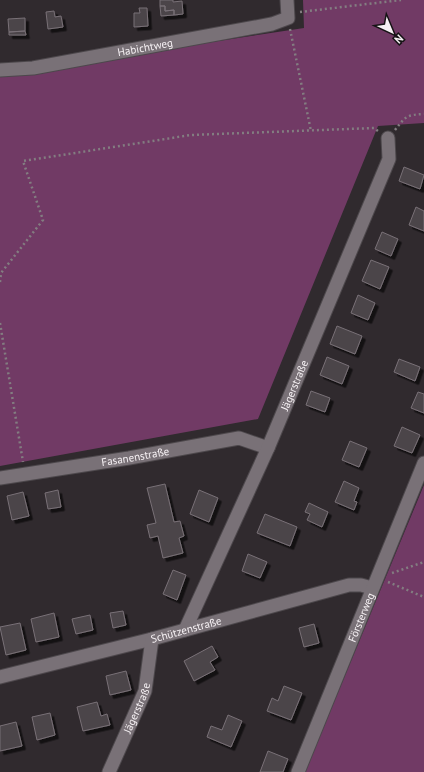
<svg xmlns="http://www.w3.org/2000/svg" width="424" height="772" viewBox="0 0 424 772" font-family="'PT Sans',sans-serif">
  <defs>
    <filter id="shadow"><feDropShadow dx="3.5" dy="3.5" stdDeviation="0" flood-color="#0009"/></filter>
  </defs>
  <rect width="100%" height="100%" fill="#302a2e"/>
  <!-- green -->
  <path fill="#713a65" d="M303 0H424V123L378 126 258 419 0 466V73L34 69 304 28Z
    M424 485V772H305Z"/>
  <!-- building -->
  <path fill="#4b4449" stroke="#797177" filter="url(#shadow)" d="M160 0H173V2L182 1 183 14 174 15V10L165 11V6H160Z
    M160 6H165V11L174 10V15L161 16Z
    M139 8H147L148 26 134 27V13H140Z
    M54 11 55 17 61 16 63 27 48 29 46 12Z
    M25 18V31L9 32 8 19Z
    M25 31 26 35H9V32Z
    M404 167 424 175 420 189 399 181Z
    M416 207 424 211V231L409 225Z
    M382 232 398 239 391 256 375 249Z
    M371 260 389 267 380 289 362 281Z
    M358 295 375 303 368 320 351 313Z
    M337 326 362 336 355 354 330 344Z
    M327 357 349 366 342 384 320 375Z
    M399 359 420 367 415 381 394 372Z
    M311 391 330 398 325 412 306 405Z
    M418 392 424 394V413L411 408Z
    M402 427 420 435 412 453 394 446Z
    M350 441 367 448 359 467 342 460Z
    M344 481 359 488 354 501 357 502 354 510 335 502Z
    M165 484 174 522 180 521 184 536 179 538 183 553 163 558 158 536 150 538 147 525 156 523 147 488Z
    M58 490 61 507 48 509 45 493Z
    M199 490 218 498 209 522 190 514Z
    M23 492 29 516 12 520 7 496Z
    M309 503 328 512 322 527 307 520 310 514 305 512Z
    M265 514 297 527 290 546 257 533Z
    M248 554 267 562 260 578 242 571Z
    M173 570 186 575 177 600 163 594Z
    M123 611 126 625 113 628 110 613Z
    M54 613 59 637 36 642 31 619Z
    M90 615 93 630 76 634 72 619Z
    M20 623 26 650 6 655 0 627Z
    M314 624 319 643 304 647 299 628Z
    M212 646 218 657 210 662 215 670 194 681 184 661Z
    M126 671 131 690 110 695 106 676Z
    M284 686 302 693 291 720 267 711 272 698 278 701Z
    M97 702 101 716 107 714 110 725 83 731 77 707Z
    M50 713 55 735 37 740 32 717Z
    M228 715 242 721 231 747 207 737 211 726 222 730Z
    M16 722 22 746 0 751V726Z
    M268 751 288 759 283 772H260Z"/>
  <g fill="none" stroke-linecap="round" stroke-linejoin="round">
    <!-- street casing -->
    <g stroke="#4d484c" stroke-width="15">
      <g id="street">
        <path id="s1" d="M0 70 33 68 272 24 288 18 287 0"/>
        <path id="s2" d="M0 478 129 458 239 438 268 448"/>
        <path id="s3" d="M185 630 268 448 389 159 388 138"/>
        <path id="s4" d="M0 677 152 639 349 585H361L372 588"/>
        <path id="s5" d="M109 772 145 691 152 639"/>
        <path id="s6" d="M298 772 424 463"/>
      </g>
    </g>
    <!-- path -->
    <path stroke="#837d81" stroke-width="2.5" stroke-dasharray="2 3" stroke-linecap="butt" d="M300 12 401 0
      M290 29 311 131
      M395 130C406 116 406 115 424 114
      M0 282 1 273 43 220 23 161 191 135 374 128 378 131
      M0 323 23 462
      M392 573 424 562
      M388 582 424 597"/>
    <!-- street -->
    <use href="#street" stroke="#797177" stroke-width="13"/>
  </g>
  <g text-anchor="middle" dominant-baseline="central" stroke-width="3" stroke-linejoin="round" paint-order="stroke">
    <!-- street labels -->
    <g font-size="11" fill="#f6f1f4" stroke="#161315">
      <text stroke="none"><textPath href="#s1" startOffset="147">Habichtweg</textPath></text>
      <text stroke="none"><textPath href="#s3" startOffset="268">Jägerstraße</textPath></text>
      <text stroke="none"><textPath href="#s2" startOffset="137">Fasanenstraße</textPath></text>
      <text stroke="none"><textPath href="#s6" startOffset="167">Försterweg</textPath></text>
      <text stroke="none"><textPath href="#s4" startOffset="192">Schützenstraße</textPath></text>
      <text stroke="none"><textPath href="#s5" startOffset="70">Jägerstraße</textPath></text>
    </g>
  </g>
  <!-- north arrow -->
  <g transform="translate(392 32) rotate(136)" stroke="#161315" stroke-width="3" paint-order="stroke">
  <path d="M0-3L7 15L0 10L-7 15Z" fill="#f6f1f4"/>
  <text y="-6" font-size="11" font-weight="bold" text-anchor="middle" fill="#f6f1f4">N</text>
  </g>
</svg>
